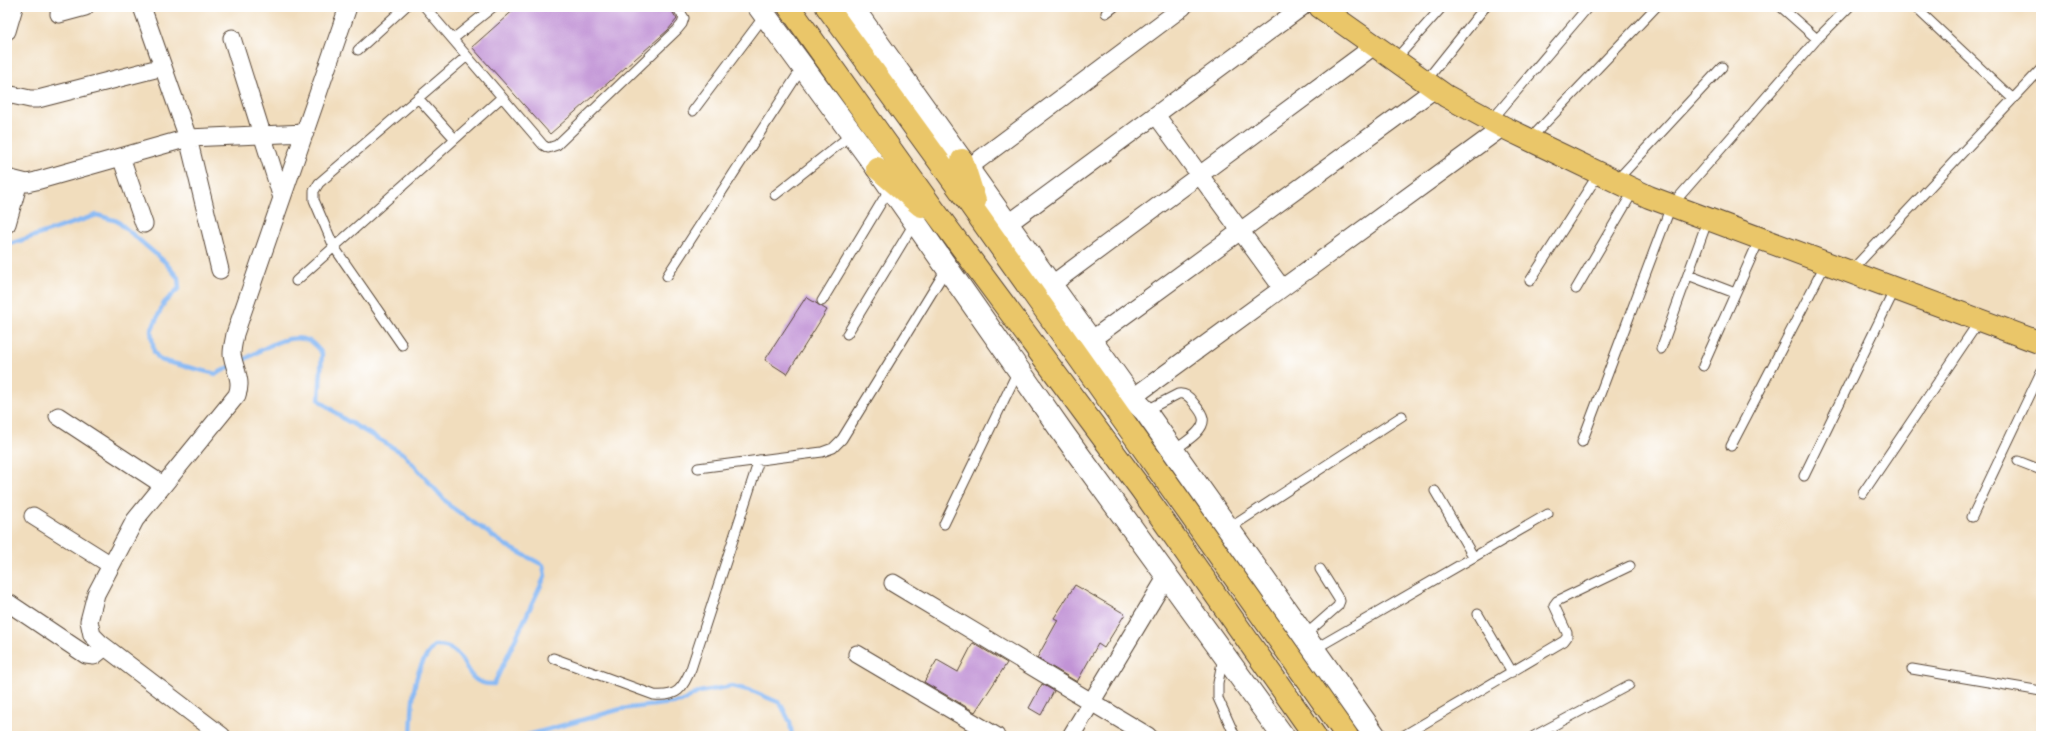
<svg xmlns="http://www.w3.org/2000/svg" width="2048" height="743" viewBox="0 0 2048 743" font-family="Alegreya,serif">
  <rect width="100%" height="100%" fill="#fff"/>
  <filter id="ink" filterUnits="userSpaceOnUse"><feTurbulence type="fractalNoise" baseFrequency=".025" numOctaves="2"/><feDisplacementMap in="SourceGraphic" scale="8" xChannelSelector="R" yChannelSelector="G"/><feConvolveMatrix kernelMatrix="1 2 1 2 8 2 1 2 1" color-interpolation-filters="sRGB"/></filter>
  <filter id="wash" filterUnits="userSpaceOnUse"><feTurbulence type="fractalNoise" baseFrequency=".012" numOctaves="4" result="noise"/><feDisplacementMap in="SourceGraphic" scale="16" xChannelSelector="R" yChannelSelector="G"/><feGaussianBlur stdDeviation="0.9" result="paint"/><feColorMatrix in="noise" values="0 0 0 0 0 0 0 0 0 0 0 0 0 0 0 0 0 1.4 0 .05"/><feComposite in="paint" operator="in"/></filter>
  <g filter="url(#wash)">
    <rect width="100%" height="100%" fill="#f1ddbd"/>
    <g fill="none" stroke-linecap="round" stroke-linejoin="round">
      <!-- stream -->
      <path stroke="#88b9f4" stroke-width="4.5" d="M7 245 97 215 117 221 165 262 178 278 179 288 164 303 151 331 154 352 160 360 216 374 232 366
        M238 363C258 353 288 329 311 342 315 345 319 350 322 353L319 400 344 419 404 454 450 506 507 546 543 565 545 576 541 585 494 684C457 686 473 644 434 646 410 673 413 702 411 736
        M525 736 621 709 681 702 699 692 732 686 752 691 780 703 790 722 792 736"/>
    </g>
    <g id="blocks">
      <!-- building -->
      <path fill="#c193d5" d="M517 7H669L677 19 668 30 550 134 472 47Z
        M806 297 827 310 787 374 765 360Z
        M1075 585 1125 614 1104 648 1098 644 1077 682 1037 658 1058 620 1054 618Z
        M973 643 1007 663 975 712 924 682 937 660 958 672Z
        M1042 684 1054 691 1041 715 1029 708Z"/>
    </g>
  </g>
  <g filter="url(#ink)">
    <use href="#blocks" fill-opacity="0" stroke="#564536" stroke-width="1"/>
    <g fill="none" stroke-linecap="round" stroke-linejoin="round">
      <!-- service casing -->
      <g stroke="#564536" stroke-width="11">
        <path id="service" d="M425 7 543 145 548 148 557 145 677 30 682 24 684 18 677 7
          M1781 7 1817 39
          M1915 7 2013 99
          M1106 13 1114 7
          M453 39 493 7
          M358 50 405 7
          M1395 60 1442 7
          M1425 82 1485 7
          M418 98 455 139
          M693 111 765 15
          M1491 121 1588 7
          M1530 139 1656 7
          M1616 181 1722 67
          M775 195 852 134
          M1851 271 2041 69
          M1688 275 1735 293
          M667 276 802 68
          M296 281 502 97
          M1530 281 1599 173
          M1576 289 1634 190
          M822 301 890 188
          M847 334 915 222
          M402 345 334 247 314 200V191L319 183 467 56
          M1661 349 1708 219
          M1703 366 1760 238
          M1145 411 1178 394C1185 393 1189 396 1193 402 1196 406 1202 412 1203 418 1206 431 1182 444 1173 451
          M1582 442 1671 206 1817 39 1849 7
          M1731 446 1826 263
          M2018 461 2041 470
          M698 468 822 452 833 448 842 439 947 268
          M1804 476 1895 289
          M1435 491 1473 556
          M1863 493 1980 320
          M1972 517 2041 372
          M944 524 1018 371
          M1228 529 1402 416
          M1478 614 1512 672
          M1304 636 1338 606 1340 601 1320 569
          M1313 650 1548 514
          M1223 657 1218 683V698L1235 736
          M553 658 654 695C678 697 682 689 691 669L759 460
          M1912 669 2041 691
          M1403 736 1564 641 1567 637V633L1554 605 1557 601 1630 566
          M1534 736 1629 685"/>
      </g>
      <!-- minor casing -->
      <g stroke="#564536" stroke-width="19">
        <path id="minor" d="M142 7 188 138 220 270
          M59 14 85 7
          M7 31 14 7
          M232 38 282 198
          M7 94 30 99H38L163 67
          M1156 115 1282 288
          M121 157 144 224
          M968 168 1183 7
          M7 178 27 183 36 181 188 138 305 133
          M7 224 19 182
          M1008 224 1302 7
          M1051 285 1374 46
          M1091 340 1435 89
          M1132 398 1503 127
          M58 416 163 485
          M33 516 111 565
          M893 583 1148 736
          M7 602 86 655 94 656 105 647
          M857 654 996 736
          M222 736 100 643 92 635 89 621 96 594 135 520 237 395C243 380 234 369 232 354 232 347 234 341 235 334L348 7
          M1071 736 1167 576"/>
      </g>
      <!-- tertiary casing -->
      <g stroke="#564536" stroke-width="24">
        <path id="tertiary" d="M759 7 877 168 1065 436 1283 736
          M852 7 1132 398 1145 411 1375 736"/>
      </g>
      <!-- primary casing -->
      <g stroke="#564536" stroke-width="24">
        <path id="primary" d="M1320 7 1446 96 1503 127 1649 197 2041 343"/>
      </g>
      <!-- trunk casing -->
      <g stroke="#564536" stroke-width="24">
        <path id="trunk" d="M789 7 934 210 1141 489 1315 736
          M827 7 962 193 1347 736
          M962 160 975 201
          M877 168 921 206"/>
      </g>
      <!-- service -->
      <use href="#service" stroke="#fff" stroke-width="9"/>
      <!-- minor -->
      <use href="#minor" stroke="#fff" stroke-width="17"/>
      <!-- tertiary -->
      <use href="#tertiary" stroke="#fff" stroke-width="22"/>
      <!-- primary -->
      <use href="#primary" stroke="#eac669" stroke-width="22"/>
      <!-- trunk -->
      <use href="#trunk" stroke="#eac669" stroke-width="22"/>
    </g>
  </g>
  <!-- margin -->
  <rect width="2048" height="743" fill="none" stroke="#fff" stroke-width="24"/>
</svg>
